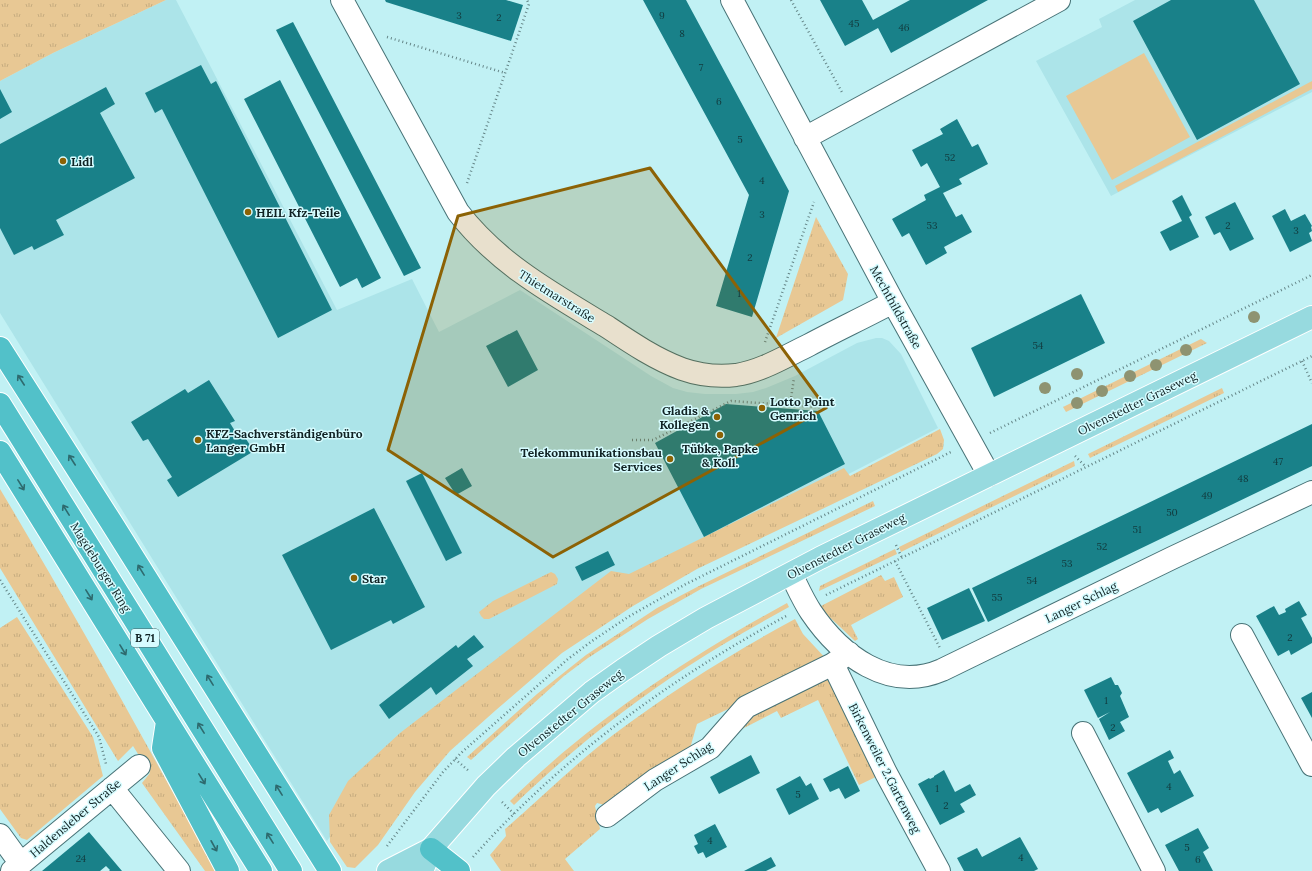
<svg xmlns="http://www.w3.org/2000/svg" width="1312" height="871" viewBox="0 0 1312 871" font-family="Lora,serif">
  <defs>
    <pattern id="grass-tufts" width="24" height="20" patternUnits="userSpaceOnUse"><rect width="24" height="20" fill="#e8c894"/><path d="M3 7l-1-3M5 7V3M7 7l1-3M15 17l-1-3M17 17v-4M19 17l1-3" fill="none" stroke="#c6ac7f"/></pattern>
  </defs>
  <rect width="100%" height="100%" fill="#c1f1f4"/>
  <!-- built -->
  <path fill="#ace4e9" d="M166 0H176L337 310 412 279 439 332 520 290 651 376 673 388 687 392 705 394H736L753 392 766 388 795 376 857 343 876 338H882L889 341 901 354 938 428 590 607 376 774 327 841 0 313V81L53 53Z
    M1135 0H1312V92L1111 196 1036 61 1102 27 1099 19Z"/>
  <!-- grass -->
  <path fill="url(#grass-tufts)" d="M0 0H166L53 53 0 81Z
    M816 217 848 274 843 300 776 338Z
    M1201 339 1207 343 1066 412 1063 407Z
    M1222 388 1224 393 1090 458 1088 454Z
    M940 429 944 440 943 449 937 454 697 569 633 606 562 653 496 710 450 751 415 792 378 845 355 868 347 867 330 842 329 815 348 781 400 733 611 571 629 574 844 468 850 476Z
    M1074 461 1075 466 901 552 899 547Z
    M0 489C75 614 146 743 216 871H205L142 783 150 773 133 746 118 761 0 568Z
    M873 501 875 506 701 589 648 619 588 658 564 676 471 760 467 757 537 694 586 655 657 608 699 586Z
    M895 549 897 554 819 591 820 586Z
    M551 572 555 574 558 579 557 584 489 619H484L481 616 479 612 493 601Z
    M881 575 885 581 894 577 903 597 851 625 858 639 855 641 822 610 821 606Z
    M787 603 789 607C755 626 720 645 687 667 625 707 567 754 514 805L510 801C591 721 687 658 787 603Z
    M17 617 93 737 103 776 27 840 21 838 0 809V628Z
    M795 619 803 634 828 661 697 724 689 752 608 806 597 803 595 806 600 829 565 859 574 871H501L490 855 506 836 505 829C541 798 575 764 613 735 670 692 732 653 795 619Z
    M829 673 880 775 859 785 818 700 781 718 777 711 742 729 749 714Z"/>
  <!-- pitch -->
  <path fill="#e8c894" d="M1144 53 1190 137 1112 180 1066 96Z
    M1312 81V89L1118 192 1115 186Z"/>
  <!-- building -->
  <path fill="#198189" d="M385 0H506L523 5 511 41 386 2Z
    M643 0H686L789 191 752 317 716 306 749 195Z
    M820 0H862L873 20 910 0H988L891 53 878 28 845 46Z
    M1171 0H1254L1300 84 1197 140 1133 21Z
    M293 22 421 268 404 276 276 30Z
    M201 65 211 84 216 81 332 310 278 338 162 109 155 113 145 93Z
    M280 80 381 278 362 288 357 278 340 287 244 99Z
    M106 87 115 104 100 113 135 178 56 220 64 235 34 250 32 246 14 255 0 228V144Z
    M0 89 12 112 0 119Z
    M957 119 972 147 978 144 988 164 959 179 962 184 943 193 956 217 962 214 972 232 944 247 947 253 926 265 909 233 902 237 892 219 926 200 924 195 940 187 927 163 921 167 912 150 943 134 940 129Z
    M1182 195 1192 215 1189 217 1199 237 1170 251 1160 232 1182 221 1172 201Z
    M1235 202 1254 239 1230 251 1220 232 1214 235 1205 217Z
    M1285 209 1291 221 1305 214 1312 226 1311 227 1312 231 1309 233 1312 241 1290 252 1272 216Z
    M1081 294 1105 343 994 397 971 348Z
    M517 330 538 370 508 387 486 346Z
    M209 380 235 421 230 423 238 436 242 433 254 451 178 497 167 480 172 477 148 439 143 441 131 422 185 389 188 393Z
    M726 404 818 411 845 464 704 537 655 443Z
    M1312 424V466L988 622 972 588Z
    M462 468 472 486 456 495 445 478Z
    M422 473 462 553 446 561 406 481Z
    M374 508 425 607 393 624 391 620 331 650 282 555Z
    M608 551 615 565 582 581 575 567Z
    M969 588 985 621 942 640 927 608Z
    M1299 601 1307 615 1301 618 1312 638V643L1291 655 1289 650 1278 656 1256 616 1274 606 1279 615 1286 612 1285 609Z
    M474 635 484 647 467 659 473 666 436 695 431 687 389 719 379 705 456 645 458 648Z
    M1111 677 1115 685H1118L1122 693 1120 696 1129 717 1120 722 1125 731 1109 740 1099 719 1110 712 1098 718 1084 690Z
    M1312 692V718L1301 698Z
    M1170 750 1174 758 1168 761 1174 774 1180 770 1194 796 1161 813 1158 808 1148 813 1127 773Z
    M751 755 760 773 719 794 710 777Z
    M848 766 860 791 845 799 839 788 830 792 823 779Z
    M944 770 955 792 970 784 976 795 960 804 965 812 940 825 918 784 929 778 930 779 934 777V776Z
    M800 776 806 786 811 783 819 799 789 815 776 789Z
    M715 824 727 847 706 858 703 852 698 854 694 846 698 844 694 835Z
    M1198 828 1209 848 1203 852 1213 871H1179L1165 845Z
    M89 832 122 871H109L110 870 106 866 100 871H42Z
    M1020 837 1038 869 1034 871H964L957 858 977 848 982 857Z
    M771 857 776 866 766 871H744Z"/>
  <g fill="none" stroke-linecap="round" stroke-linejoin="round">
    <!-- minor casing -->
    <g stroke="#487377" stroke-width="24">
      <path id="minor" d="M342 0 458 212C497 263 551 293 606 326 630 342 655 359 682 369 699 375 718 377 736 375 762 371 786 356 809 345 837 330 865 317 893 302
        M732 0 893 302 989 475
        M805 138 1059 0
        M791 574C797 586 803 600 811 612 840 655 889 693 942 670L1172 558 1312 492
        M1242 635 1312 765
        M833 664 886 773 939 871
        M1083 733 1154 871
        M112 788 179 871
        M607 816 655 780 710 748 746 707 833 664 849 653
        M0 835 21 864
        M12 871 139 766"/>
    </g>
    <!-- major casing -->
    <g stroke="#fff" stroke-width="24">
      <path id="major" d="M388 871 431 849
        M422 871 431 849 486 786 516 757 592 692 623 670 659 646 706 618 820 558 1312 317"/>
    </g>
    <!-- highway casing -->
    <g stroke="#fff" stroke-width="24">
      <path id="highway" d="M0 348 111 522 330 871
        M0 404 291 871
        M0 452C87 591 173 732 261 871
        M167 722 163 748 228 871
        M431 849 459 871"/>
    </g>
    <!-- path -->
    <path stroke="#658688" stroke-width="2.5" stroke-dasharray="1 3" stroke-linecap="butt" d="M791 0 843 94
      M387 37 505 73
      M467 183 529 4 527 0
      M765 342 814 202
      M1302 361 1312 383
      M790 405 794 378
      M990 433 1312 275
      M632 440H653L731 401 830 408
      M1075 456 1086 467
      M896 545 902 558
      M895 561 940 648
      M0 580 99 737 106 764
      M826 595 1312 356
      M455 759 470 772
      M502 802 514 814
      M387 846 443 772 461 753 568 659 592 641 628 617 686 584 951 452
      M473 857C562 757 671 678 788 615"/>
    <!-- minor -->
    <use href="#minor" stroke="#fff" stroke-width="22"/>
    <!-- major -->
    <use href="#major" stroke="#97dadf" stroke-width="22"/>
    <!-- highway -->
    <use href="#highway" stroke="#52c1c9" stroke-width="22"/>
  </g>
  <!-- trees -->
  <g fill="#8e9371">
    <circle cx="1254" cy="317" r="6"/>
    <circle cx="1186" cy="350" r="6"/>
    <circle cx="1156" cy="365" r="6"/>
    <circle cx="1077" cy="374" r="6"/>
    <circle cx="1130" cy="376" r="6"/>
    <circle cx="1045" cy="388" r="6"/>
    <circle cx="1102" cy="391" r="6"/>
    <circle cx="1077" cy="403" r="6"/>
  </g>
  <!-- one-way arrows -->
  <defs><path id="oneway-shaft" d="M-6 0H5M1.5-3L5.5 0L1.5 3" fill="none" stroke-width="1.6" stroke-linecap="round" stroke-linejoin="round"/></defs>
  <g stroke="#2e6a6e">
    <use href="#oneway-shaft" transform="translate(21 380) rotate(-123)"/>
    <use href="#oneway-shaft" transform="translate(72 460) rotate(-123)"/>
    <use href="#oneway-shaft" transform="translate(21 485) rotate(58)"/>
    <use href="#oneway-shaft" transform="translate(66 510) rotate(-122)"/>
    <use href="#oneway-shaft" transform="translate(141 570) rotate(-122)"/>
    <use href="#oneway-shaft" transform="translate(89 595) rotate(58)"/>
    <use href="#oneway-shaft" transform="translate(123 650) rotate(59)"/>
    <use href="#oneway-shaft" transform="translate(210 680) rotate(-122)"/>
    <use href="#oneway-shaft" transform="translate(201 728) rotate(-122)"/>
    <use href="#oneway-shaft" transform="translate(202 779) rotate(58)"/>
    <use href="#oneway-shaft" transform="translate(279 790) rotate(-122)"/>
    <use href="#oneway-shaft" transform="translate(270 838) rotate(-122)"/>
    <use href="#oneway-shaft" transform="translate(214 846) rotate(61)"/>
  </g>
  <!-- marked area -->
  <path fill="#8c6205" fill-opacity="0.2" stroke="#8c6205" stroke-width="3" stroke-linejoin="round" d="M650 168 826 408 553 557 388 450 458 216Z"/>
  <!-- markers -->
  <g fill="#8c6205" stroke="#d6fcff" stroke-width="1.5">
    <circle cx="63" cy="161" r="4"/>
    <circle cx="248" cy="212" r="4"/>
    <circle cx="762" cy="408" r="4"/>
    <circle cx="717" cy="417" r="4"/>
    <circle cx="720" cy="435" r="4"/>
    <circle cx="198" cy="440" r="4"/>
    <circle cx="670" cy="459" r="4"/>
    <circle cx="354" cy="578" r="4"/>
  </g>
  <g text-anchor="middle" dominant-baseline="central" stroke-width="3" stroke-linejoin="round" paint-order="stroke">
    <!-- number labels -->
    <g font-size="10" fill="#123a3d">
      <text x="459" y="15">3</text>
      <text x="662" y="15">9</text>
      <text x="499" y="17">2</text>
      <text x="854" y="23">45</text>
      <text x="904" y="27">46</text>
      <text x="682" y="33">8</text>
      <text x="701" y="67">7</text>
      <text x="719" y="101">6</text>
      <text x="740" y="139">5</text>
      <text x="950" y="157">52</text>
      <text x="762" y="180">4</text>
      <text x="762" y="214">3</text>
      <text x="932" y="225">53</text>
      <text x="1228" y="225">2</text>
      <text x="1296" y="230">3</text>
      <text x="750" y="257">2</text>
      <text x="739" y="293">1</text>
      <text x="1038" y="345">54</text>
      <text x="1278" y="461">47</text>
      <text x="1243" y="478">48</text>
      <text x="1207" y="495">49</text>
      <text x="1172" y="512">50</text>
      <text x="1137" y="529">51</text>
      <text x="1102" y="546">52</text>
      <text x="1067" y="563">53</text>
      <text x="1032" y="580">54</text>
      <text x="997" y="597">55</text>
      <text x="1290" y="637">2</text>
      <text x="1106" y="700">1</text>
      <text x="1113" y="727">2</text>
      <text x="1169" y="786">4</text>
      <text x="937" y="788">1</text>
      <text x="798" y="794">5</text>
      <text x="946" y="805">2</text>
      <text x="710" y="840">4</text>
      <text x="1187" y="847">5</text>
      <text x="1021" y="857">4</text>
      <text x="81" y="858">24</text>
      <text x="1198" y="859">6</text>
    </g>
    <!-- shield labels -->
    <rect fill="#d6fcff" stroke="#4b6366" stroke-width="1" x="131" y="629" width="28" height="18" rx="3"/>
    <g font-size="11" font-weight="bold" fill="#102224">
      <text x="145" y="638">B 71</text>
    </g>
    <!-- poi labels -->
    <g font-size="12" font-weight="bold" fill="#102224" stroke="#d6fcff" text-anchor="start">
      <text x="71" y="161">Lidl</text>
      <text x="256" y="212">HEIL Kfz-Teile</text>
      <text x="770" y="401">Lotto Point<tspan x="770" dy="14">Genrich</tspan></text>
      <text x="709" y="410" text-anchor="end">Gladis &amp;<tspan x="709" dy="14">Kollegen</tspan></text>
      <text x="206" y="433">KFZ-Sachverständigenbüro<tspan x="206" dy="14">Langer GmbH</tspan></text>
      <text x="720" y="448" text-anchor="middle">Tübke, Papke<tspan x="720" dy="14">&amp; Koll.</tspan></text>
      <text x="662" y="452" text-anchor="end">Telekommunikationsbau<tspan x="662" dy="14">Services</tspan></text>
      <text x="362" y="578">Star</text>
    </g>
    <!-- street labels -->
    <g font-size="12" fill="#102224" stroke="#d6fcff">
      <text transform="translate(557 296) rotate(32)">Thietmarstraße</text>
      <text transform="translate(896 307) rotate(61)">Mechthildstraße</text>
      <text transform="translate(1137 403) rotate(-26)">Olvenstedter Graseweg</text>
      <text transform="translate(846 546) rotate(-27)">Olvenstedter Graseweg</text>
      <text transform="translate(101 567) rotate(58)">Magdeburger Ring</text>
      <text transform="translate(1081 602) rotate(-26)">Langer Schlag</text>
      <text transform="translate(570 713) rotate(-39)">Olvenstedter Graseweg</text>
      <text transform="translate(678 766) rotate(-33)">Langer Schlag</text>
      <text transform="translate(885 768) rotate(63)">Birkenweiler 2.Gartenweg</text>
      <text transform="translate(75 818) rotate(-40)">Haldensleber Straße</text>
    </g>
  </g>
</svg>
